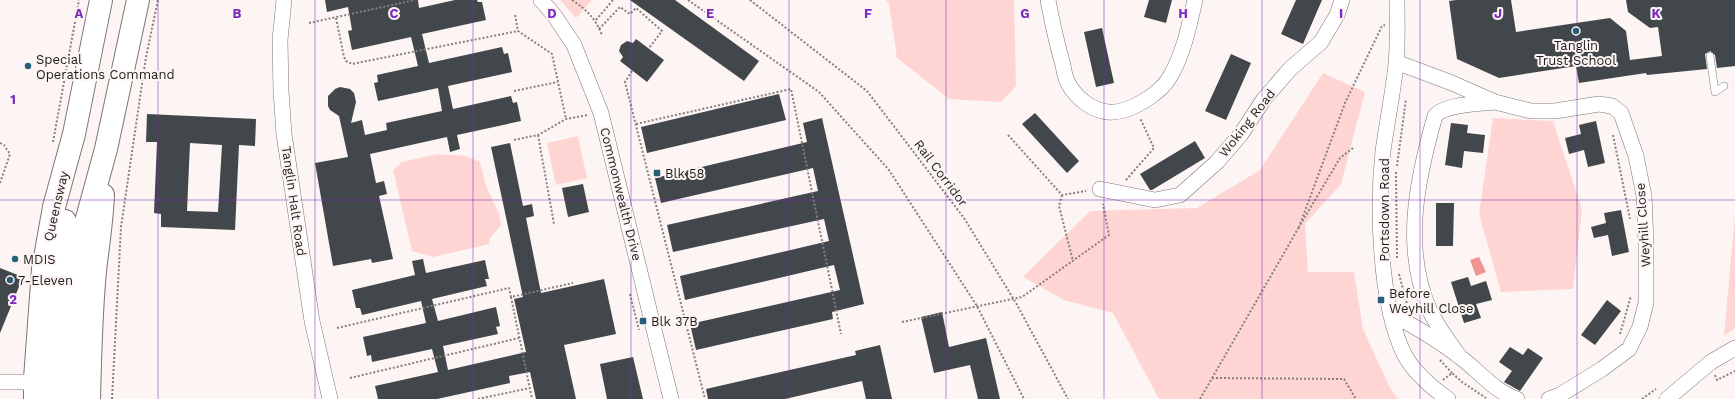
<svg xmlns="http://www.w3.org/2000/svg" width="1735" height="399" viewBox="0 0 1735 399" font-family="'Work Sans',sans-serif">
  <rect width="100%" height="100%" fill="#fdf5f4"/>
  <!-- green -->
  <path fill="#fed5d2" d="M560 0H592L576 18Z
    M886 0H1014L1016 86 1001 102 949 99 897 58 889 4Z
    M1323 73 1365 92 1341 184 1305 224 1308 272H1354L1363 329 1390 388 1398 399H1159L1113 313 1064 300 1023 277 1090 211 1197 208 1260 170Z
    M1493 118 1553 121 1582 209 1573 289 1501 292 1479 214Z
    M578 136 587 178 556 185 547 143Z
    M437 154 466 156 480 162 486 186 499 214 501 225 490 238 489 244 434 257 412 251 393 170 402 162Z
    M1735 216V328L1724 336Z"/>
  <!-- water -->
  <path fill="#ef9492" d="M1479 257 1486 272 1476 276 1470 260Z"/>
  <!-- building -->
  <path fill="#41474a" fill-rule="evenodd" d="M325 0H418L419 8 455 0H477L478 2H482L486 20 422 34 429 63 502 47 504 54 508 53 512 72 448 86 453 109 511 96 513 103 517 102 521 121 457 135 460 149 450 152 447 137 370 154 376 183 384 181 387 194 379 196 393 259 372 263 371 259 333 266 315 163 348 157 339 116 330 110 328 106V96L335 89 340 87 350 89 354 93 356 102 351 123 362 120 365 135 387 130 386 123 442 111 438 88 378 101 374 83 378 82 377 75 418 66 411 37 352 50 348 31 352 30 348 7 327 12Z
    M630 0H675L759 61 744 81Z
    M1149 0H1172L1166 23 1144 17Z
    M1296 0H1322L1303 44 1281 34Z
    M1456 0H1511L1516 32 1610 18 1626 31 1630 60 1662 56 1658 27 1650 28 1628 12 1626 0H1735V66L1717 68 1715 55 1710 51 1705 54 1707 69 1647 75 1646 73 1579 83 1576 66 1499 78 1457 59 1449 1Z
    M1102 28 1114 83 1096 87 1084 32Z
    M636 39 664 60 647 82 620 61 623 57 619 51 621 45 627 41 633 43Z
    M1231 54 1251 63 1226 120 1205 111Z
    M779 94 786 120 647 153 641 127Z
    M1035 113 1079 161 1067 173 1022 124Z
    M147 114 256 119 255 146 239 145 235 230 161 227V214L154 213 157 142H146ZM190 143 222 145 218 212 187 211Z
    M822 118 864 304 832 312 833 319 696 350 690 324 840 290 834 265 685 300 680 276 829 241 824 219 673 252 667 225 818 191 813 168 661 203 655 178 807 142 803 123Z
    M1596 121 1605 163 1588 167 1584 150 1569 154 1565 138 1581 134 1579 125Z
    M1451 123 1468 125 1467 133 1485 135 1483 153 1464 151 1462 168 1445 165Z
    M1195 141 1205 158 1152 190H1150L1140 174Z
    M510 143 523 206 532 204 534 216 526 218 541 293 604 279 616 334 564 345 576 399H536L530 372 509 376 510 383 437 399H378L375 386 438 372 432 349 372 362 371 355 367 356 363 337 426 323 421 301 362 315 360 308H356L352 290 415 275 412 261 423 259 426 273 485 260 489 279H485L487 286 432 299 438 321 496 307 500 326 496 327 498 334 443 346 448 370 526 352 514 299 523 297 491 147Z
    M583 184 589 212 568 217 562 188Z
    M1436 203H1454L1453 246H1436Z
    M1621 210 1629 252 1612 256 1608 235 1594 238 1591 227 1606 223 1604 213Z
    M0 268 23 277 0 333Z
    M1468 277 1471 286 1486 281 1492 300 1476 304 1481 318 1464 323 1451 282Z
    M1607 300 1621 311 1595 345 1581 335Z
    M942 312 949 347 986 338 1000 399H978L970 365 934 373 921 317Z
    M880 345 892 399H866L862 381 785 399H708L706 389 856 355 855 351Z
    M1510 347 1523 355 1528 348 1543 358 1520 391 1504 382 1512 371 1499 362Z
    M633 357 643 399H607L600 364Z"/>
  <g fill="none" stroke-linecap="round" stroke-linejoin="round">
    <!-- service casing -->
    <g stroke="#7d7575" stroke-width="8">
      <path id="service" d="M1710 56 1715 92 1724 86"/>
    </g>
    <!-- minor casing -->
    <g stroke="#7d7575" stroke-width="16">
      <path id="minor" d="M284 0 280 40 281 91 284 134 312 321 330 399
        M541 0 554 15 574 45 601 113 671 399
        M1048 0C1052 22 1057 44 1063 65 1064 71 1065 78 1068 83 1076 98 1091 110 1108 112 1129 114 1162 93 1171 75 1184 52 1189 26 1195 0
        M1397 0C1397 21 1398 43 1396 64 1393 93 1387 122 1383 151 1377 207 1379 302 1404 354 1414 373 1431 387 1448 399
        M1396 62 1452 83 1495 102 1531 111H1555L1599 104 1612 106 1621 113 1636 156 1644 196 1646 243V303L1640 327 1629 349 1602 369 1560 395 1549 399
        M1100 189 1155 200 1180 195 1217 162 1241 134 1264 99 1290 69 1321 42 1337 15 1342 0
        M1390 313C1414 326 1438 340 1460 357 1479 371 1494 391 1517 399
        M1460 357C1449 342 1438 328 1430 311 1402 249 1417 179 1435 116 1444 104 1479 104 1495 102
        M0 382H25L35 379
        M1667 399 1711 362 1735 348"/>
    </g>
    <!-- trunk casing -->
    <g stroke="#7d7575" stroke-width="24">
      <path id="trunk" d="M35 399V379L43 269 54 207 74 134 101 0
        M53 399 56 330 65 221
        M71 399 72 335 79 269 86 222 106 149 138 0
        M89 399C90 356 91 313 95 271 98 245 102 220 103 195"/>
    </g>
    <!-- path -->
    <path stroke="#85807f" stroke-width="2" stroke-dasharray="2 2" stroke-linecap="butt" d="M572 0C587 10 595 18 602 35
      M688 0 819 92 889 170 977 306 1024 399
      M750 0 867 91 964 218 1016 303 1068 399
      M515 15 518 31 552 54 566 119
      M336 18 344 57 346 61 352 64 518 31
      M596 20 613 0
      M309 23 415 0
      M599 29 620 7 630 14 636 8 662 31 649 48
      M632 71 625 82 705 399
      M514 91 558 82
      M636 124 791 89 841 334
      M538 135 554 224
      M1008 135 1062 195 1086 191
      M1613 135 1630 219
      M514 140 538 135 566 119 588 115
      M53 142 79 0
      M0 143 4 145 10 154 0 183
      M1353 148 1340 158 1299 227 1345 103 1382 26 1385 25
      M1397 166 1406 99
      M1396 172 1397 259
      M1126 180 1154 148 1140 118
      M1062 195 1059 206 1073 261
      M1399 274 1408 308
      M630 294 639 330
      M511 297 532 399
      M902 322 1022 297 1109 235 1103 204
      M337 328 509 288 511 297 573 283
      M1620 334 1631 296
      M1440 360 1452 373
      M1715 375 1717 380 1735 371
      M350 378 519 338
      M1212 378 1344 379 1356 399
      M1443 380 1452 373 1462 382 1486 398
      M112 399 121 227 146 57 158 0
      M478 399 530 388
      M1200 399 1299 227
      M1642 399 1656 389"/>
    <!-- service -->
    <use href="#service" stroke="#fff" stroke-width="7"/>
    <!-- minor -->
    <use href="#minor" stroke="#fff" stroke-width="15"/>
    <!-- trunk -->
    <use href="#trunk" stroke="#fff" stroke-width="22"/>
  </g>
  <!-- grid -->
  <path fill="none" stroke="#7b2cbf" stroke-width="1" stroke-opacity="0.55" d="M158 0V399M315 0V399M473 0V399M631 0V399M789 0V399M946 0V399M1104 0V399M1262 0V399M1420 0V399M1577 0V399M0 200H1735"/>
  <!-- markers -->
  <g fill="#275e79" stroke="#fdf5f4" stroke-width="1.5">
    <circle cx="1576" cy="31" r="4"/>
    <circle cx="28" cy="66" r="4"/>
    <rect x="653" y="169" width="8" height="8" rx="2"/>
    <circle cx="15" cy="259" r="4"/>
    <circle cx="10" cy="280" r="4"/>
    <rect x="1377" y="296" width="8" height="8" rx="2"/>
    <rect x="639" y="317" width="8" height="8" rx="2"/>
  </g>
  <g text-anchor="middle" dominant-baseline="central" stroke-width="4" stroke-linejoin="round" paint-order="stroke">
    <!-- poi labels -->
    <g font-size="13" fill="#201d1d" stroke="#fdf5f4" text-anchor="start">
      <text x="1576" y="45" text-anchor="middle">Tanglin<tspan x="1576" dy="15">Trust School</tspan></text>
      <text x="36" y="59">Special<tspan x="36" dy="15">Operations Command</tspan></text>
      <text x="665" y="173">Blk 58</text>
      <text x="23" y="259">MDIS</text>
      <text x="18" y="280">7-Eleven</text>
      <text x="1389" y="293">Before<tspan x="1389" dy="15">Weyhill Close</tspan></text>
      <text x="651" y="321">Blk 37B</text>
    </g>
    <!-- street labels -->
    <g font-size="13" fill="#201d1d" stroke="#fdf5f4">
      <text transform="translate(1247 123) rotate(-52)">Woking Road</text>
      <text transform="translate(941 173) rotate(53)">Rail Corridor</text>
      <text transform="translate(621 194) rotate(76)">Commonwealth Drive</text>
      <text transform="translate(294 201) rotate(82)">Tanglin Halt Road</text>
      <text transform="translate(56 206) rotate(-77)">Queensway</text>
      <text transform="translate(1384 210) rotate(-90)">Portsdown Road</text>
      <text transform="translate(1643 225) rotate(-94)">Weyhill Close</text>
    </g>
  </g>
  <g font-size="13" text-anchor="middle" font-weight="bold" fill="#7b2cbf" stroke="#fdf5f4" stroke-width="4" stroke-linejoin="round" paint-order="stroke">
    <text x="79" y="18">A</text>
    <text x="237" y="18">B</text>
    <text x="394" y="18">C</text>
    <text x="552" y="18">D</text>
    <text x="710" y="18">E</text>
    <text x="868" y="18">F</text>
    <text x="1025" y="18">G</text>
    <text x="1183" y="18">H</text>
    <text x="1341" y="18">I</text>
    <text x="1498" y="18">J</text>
    <text x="1656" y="18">K</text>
    <text x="13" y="104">1</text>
    <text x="13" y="304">2</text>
  </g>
</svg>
